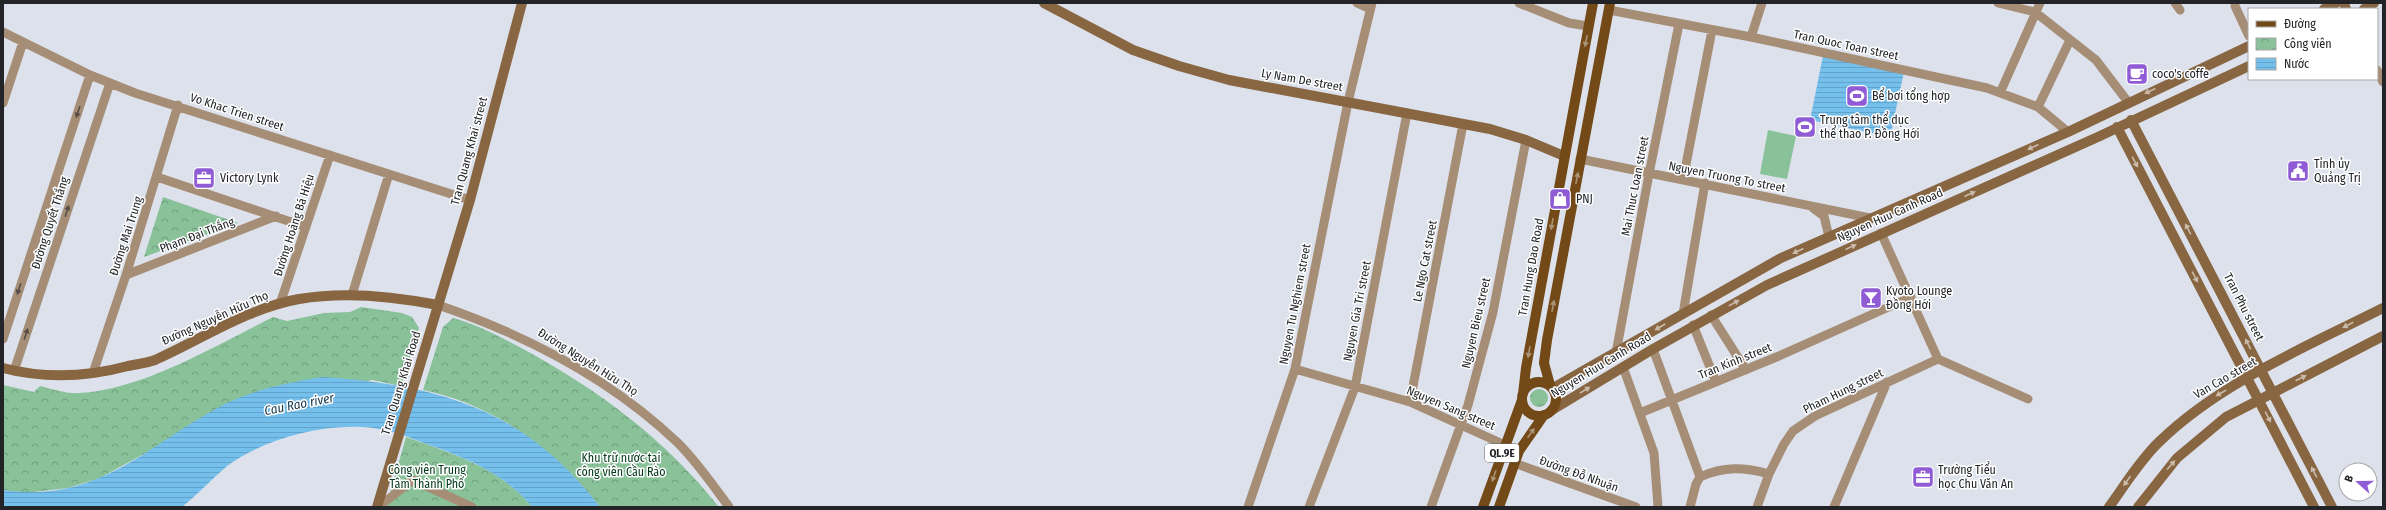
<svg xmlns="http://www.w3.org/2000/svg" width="2386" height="510" viewBox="0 0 2386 510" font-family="'Fira Sans Condensed',sans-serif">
  <defs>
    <pattern id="grass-tufts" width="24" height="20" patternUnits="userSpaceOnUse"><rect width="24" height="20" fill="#89c199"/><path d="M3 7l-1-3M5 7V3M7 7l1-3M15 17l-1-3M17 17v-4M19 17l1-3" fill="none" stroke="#709d7d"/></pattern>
    <pattern id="park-crowns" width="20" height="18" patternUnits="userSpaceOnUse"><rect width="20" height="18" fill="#89c199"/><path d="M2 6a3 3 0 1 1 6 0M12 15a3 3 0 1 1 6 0" fill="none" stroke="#709d7d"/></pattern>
    <pattern id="water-rules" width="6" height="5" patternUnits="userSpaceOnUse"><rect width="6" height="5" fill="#74bfec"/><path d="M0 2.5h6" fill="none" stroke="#64a4ca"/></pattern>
  </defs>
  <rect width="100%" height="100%" fill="#dce1eb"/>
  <!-- grass -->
  <path fill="url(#grass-tufts)" d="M1530 398a9 9 0 1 1 18 0a9 9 0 1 1-18 0Z"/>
  <!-- park -->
  <path fill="url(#park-crowns)" d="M163 197 238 223 144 257Z
    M361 307 402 313 412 317 419 328 401 386 372 380 194 422 164 443 98 479 68 488 25 493 3 490V385L34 392 40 386C52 389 67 394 79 393 142 390 217 345 273 317L287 321 324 313 350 312Z
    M453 318C479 325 502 338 525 350 600 391 666 440 719 507H600C555 449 495 405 423 390L443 327Z
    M406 437C451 453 501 468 532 507H386Z"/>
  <!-- garden -->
  <path fill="#89c199" d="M1768 130 1796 136 1787 179 1760 174Z"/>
  <!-- water -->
  <path fill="url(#water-rules)" d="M1823 56 1904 72 1890 137 1810 120Z
    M323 377C440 385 526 410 600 507H532C508 477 473 461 438 448 422 443 406 435 389 431 341 418 267 436 227 466 212 479 198 494 182 507H3V490C102 504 148 443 227 403 256 389 291 382 323 377Z"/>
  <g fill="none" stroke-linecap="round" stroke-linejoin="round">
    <!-- street -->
    <path stroke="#a68e76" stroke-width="9" d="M1357 3 1370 9
      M1519 3 1569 23 1588 26
      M1998 3 2035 12 2096 60 2128 102
      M2175 3 2180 10
      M2235 6 2249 36
      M1609 10 1751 37 1987 88 2038 107 2068 132
      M3 32 90 75 135 93 470 200
      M1751 37 1762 3
      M2377 70 2383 82
      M2000 93 2040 3
      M3 103 23 42
      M2038 107 2070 40
      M1580 159 1870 218
      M157 177 306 227
      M1683 180 1712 30
      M1813 208 1824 216 1829 237
      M1881 233 1938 359
      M126 275 276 216
      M352 295 389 174
      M280 304 330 155
      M438 305C526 335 610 378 678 443 697 462 713 485 729 507
      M1683 314 1705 183
      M1711 315 1746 370
      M1693 325 1716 382
      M3 339 90 75
      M1653 349 1700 477
      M1616 353 1649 174 1679 24
      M1938 359 2028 399
      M1623 367 1654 453 1658 507
      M1295 369 1410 402 1505 445
      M14 371 110 83
      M93 373 126 275 178 105
      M1410 402 1463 124
      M1640 413 1779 356 1911 297
      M1514 463 1636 507
      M1700 477C1724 466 1744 467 1769 474
      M378 507 413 480 472 507
      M1248 507 1295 369 1348 102 1372 3
      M1309 507 1355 387 1407 113
      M1431 507 1468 405 1493 312 1526 140
      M1690 507 1696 484 1700 477
      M1757 507 1769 474 1784 444 1793 431 1815 416 1938 359
      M1834 507 1887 382"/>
    <!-- secondary -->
    <path stroke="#886642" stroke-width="10" d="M1044 3 1133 50 1179 66 1229 80 1490 129 1526 140 1564 156
      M2344 3 2346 9
      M2324 9 2336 3
      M2364 9 2374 3
      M2131 120 2332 507
      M2117 127 2314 507
      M3 368C45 379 87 377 128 366 137 364 147 363 155 360 202 339 248 308 299 299 345 291 392 296 438 305
      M1553 388 1781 258 2068 132 2249 46
      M1552 410 1653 349 1767 285 2100 136 2249 66
      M377 507 470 200 522 3
      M2109 507C2125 485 2140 460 2159 442 2219 383 2308 346 2383 308
      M2138 507 2177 458 2226 417 2383 336"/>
    <!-- primary -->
    <path stroke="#724917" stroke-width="10" d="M1522 399a17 17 0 1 1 34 0a17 17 0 1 1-34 0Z
      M1550 385 1544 363 1547 340 1610 3
      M1523 394 1526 368 1593 3
      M1483 507 1522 400
      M1499 507 1519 451 1544 415"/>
  </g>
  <!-- one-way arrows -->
  <defs><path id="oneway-solid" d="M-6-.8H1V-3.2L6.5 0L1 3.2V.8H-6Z"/></defs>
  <g fill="#aa9274">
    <use href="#oneway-solid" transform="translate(1586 41) rotate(101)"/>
    <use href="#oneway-solid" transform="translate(1577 178) rotate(-79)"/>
    <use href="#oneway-solid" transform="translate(1552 224) rotate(100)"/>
    <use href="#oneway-solid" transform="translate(1553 306) rotate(-80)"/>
    <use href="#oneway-solid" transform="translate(1529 352) rotate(100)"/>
    <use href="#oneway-solid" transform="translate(1531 433) rotate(-55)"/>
    <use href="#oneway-solid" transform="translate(1494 476) rotate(109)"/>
  </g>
  <g fill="#c9baaa">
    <use href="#oneway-solid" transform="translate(2150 91) rotate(155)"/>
    <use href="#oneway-solid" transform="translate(2033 147) rotate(156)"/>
    <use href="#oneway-solid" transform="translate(2135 162) rotate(62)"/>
    <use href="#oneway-solid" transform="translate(1970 194) rotate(-24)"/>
    <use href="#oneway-solid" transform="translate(2188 229) rotate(-118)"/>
    <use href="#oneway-solid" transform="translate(1851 247) rotate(-24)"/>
    <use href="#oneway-solid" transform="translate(1798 251) rotate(156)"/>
    <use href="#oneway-solid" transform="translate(2195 277) rotate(62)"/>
    <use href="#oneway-solid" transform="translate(1734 303) rotate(-29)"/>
    <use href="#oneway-solid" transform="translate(2348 325) rotate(153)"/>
    <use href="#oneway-solid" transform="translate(1660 327) rotate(150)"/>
    <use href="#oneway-solid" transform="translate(2248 344) rotate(-117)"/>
    <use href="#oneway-solid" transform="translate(2301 378) rotate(-27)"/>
    <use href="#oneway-solid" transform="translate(1585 390) rotate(-31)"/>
    <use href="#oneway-solid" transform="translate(2221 393) rotate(151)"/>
    <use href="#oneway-solid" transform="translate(2268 417) rotate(63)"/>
    <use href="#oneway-solid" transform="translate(2171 465) rotate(-49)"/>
    <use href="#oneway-solid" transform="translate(2314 472) rotate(-117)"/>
    <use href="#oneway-solid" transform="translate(2127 481) rotate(125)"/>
  </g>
  <g fill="#574e47">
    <use href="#oneway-solid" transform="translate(78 112) rotate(108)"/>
    <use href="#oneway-solid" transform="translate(67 211) rotate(-72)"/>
    <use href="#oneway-solid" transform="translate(19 289) rotate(108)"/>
    <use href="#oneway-solid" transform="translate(26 334) rotate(-72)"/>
  </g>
  <!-- icons -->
  <defs>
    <g id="cafe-square" transform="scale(1.15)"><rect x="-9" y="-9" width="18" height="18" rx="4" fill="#905cd5" stroke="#fff"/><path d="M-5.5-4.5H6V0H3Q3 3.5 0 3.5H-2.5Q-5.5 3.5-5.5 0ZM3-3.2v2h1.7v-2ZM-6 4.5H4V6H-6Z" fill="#fff"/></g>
    <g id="stadium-square" transform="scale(1.15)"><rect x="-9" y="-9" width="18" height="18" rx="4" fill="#905cd5" stroke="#fff"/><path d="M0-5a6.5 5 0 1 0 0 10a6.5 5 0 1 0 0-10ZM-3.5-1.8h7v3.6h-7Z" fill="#fff"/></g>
    <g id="civic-square" transform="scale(1.15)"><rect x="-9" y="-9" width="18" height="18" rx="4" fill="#905cd5" stroke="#fff"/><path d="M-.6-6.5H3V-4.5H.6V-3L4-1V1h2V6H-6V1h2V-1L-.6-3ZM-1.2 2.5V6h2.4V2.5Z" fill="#fff"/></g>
    <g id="office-square" transform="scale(1.15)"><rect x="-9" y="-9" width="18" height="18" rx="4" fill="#905cd5" stroke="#fff"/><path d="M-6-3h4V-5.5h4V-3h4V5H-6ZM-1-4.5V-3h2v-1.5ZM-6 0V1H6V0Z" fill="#fff"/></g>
    <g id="shop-square" transform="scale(1.15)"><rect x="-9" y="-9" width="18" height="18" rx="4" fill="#905cd5" stroke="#fff"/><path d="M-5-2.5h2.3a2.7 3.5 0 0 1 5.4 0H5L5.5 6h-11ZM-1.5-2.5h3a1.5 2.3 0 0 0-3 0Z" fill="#fff"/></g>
    <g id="bar-square" transform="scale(1.15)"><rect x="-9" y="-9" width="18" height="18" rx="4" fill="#905cd5" stroke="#fff"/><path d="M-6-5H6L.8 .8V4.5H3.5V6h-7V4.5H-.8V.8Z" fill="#fff"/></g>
  </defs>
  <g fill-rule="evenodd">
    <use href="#cafe-square" x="2137" y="74"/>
    <use href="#stadium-square" x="1857" y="96"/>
    <use href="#stadium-square" x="1805" y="127"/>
    <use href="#civic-square" x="2298" y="171"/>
    <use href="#office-square" x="204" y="178"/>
    <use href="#shop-square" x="1560" y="199"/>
    <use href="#bar-square" x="1871" y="298"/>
    <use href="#office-square" x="1923" y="477"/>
  </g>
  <g text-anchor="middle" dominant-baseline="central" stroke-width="3" stroke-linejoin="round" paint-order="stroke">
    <!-- shield labels -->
    <rect fill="#fff" stroke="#646668" stroke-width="1" x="1485" y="444" width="34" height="18" rx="3"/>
    <g font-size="11" font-weight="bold" fill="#222427">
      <text x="1502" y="453">QL.9E</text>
    </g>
    <!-- street labels -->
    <g font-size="12" fill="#222427" stroke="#fff">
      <text transform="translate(1846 45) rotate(12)">Tran Quoc Toan street</text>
      <text transform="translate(1302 80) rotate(10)">Ly Nam De street</text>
      <text transform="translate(237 112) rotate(18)">Vo Khac Trien street</text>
      <text transform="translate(469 151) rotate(-75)">Tran Quang Khai street</text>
      <text transform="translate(1727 177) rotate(11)">Nguyen Truong To street</text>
      <text transform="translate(1635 186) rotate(-79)">Mai Thuc Loan street</text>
      <text transform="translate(1890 215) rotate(-24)">Nguyen Huu Canh Road</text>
      <text transform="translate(50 223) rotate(-72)">Đường Quyết Thắng</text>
      <text transform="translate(294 225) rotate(-72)">Đường Hoàng Bá Hiệu</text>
      <text transform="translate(197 235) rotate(-21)">Phạm Đại Thắng</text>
      <text transform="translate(126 236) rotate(-72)">Đường Mai Trung</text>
      <text transform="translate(1425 261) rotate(-79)">Le Ngo Cat street</text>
      <text transform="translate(1531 267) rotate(-80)">Tran Hung Dao Road</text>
      <text transform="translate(1295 304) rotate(-79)">Nguyen Tu Nghiem street</text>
      <text transform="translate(2244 307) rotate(63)">Tran Phu street</text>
      <text transform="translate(1357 311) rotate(-79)">Nguyen Gia Tri street</text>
      <text transform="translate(215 318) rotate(-24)">Đường Nguyễn Hữu Thọ</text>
      <text transform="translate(1476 323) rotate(-77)">Nguyen Bieu street</text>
      <text transform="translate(1735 361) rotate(-22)">Tran Kinh street</text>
      <text transform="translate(588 362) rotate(32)">Đường Nguyễn Hữu Thọ</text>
      <text transform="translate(1601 365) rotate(-31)">Nguyen Huu Canh Road</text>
      <text transform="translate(2225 378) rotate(-30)">Van Cao street</text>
      <text transform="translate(401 383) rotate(-73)">Tran Quang Khai Road</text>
      <text transform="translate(1843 391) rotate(-26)">Pham Hung street</text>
      <text transform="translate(1451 408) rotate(23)">Nguyen Sang street</text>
      <text transform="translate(1579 474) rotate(20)">Đường Đỗ Nhuận</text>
    </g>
    <!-- poi labels -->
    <g font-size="12" fill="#222427" stroke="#fff" text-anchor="start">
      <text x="2152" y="74">coco's coffe</text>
      <text x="1872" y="96">Bể bơi tổng hợp</text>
      <text x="1820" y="120">Trung tâm thể dục<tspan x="1820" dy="14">thể thao P. Đồng Hới</tspan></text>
      <text x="2314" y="164">Tỉnh ủy<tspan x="2314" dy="14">Quảng Trị</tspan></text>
      <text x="220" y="178">Victory Lynk</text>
      <text x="1576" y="199">PNJ</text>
      <text x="1886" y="291">Kyoto Lounge<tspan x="1886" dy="14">Đồng Hới</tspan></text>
      <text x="1938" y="470">Trường Tiểu<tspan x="1938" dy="14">học Chu Văn An</tspan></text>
    </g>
    <!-- park labels -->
    <g font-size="12" fill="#003819" stroke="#fff">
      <text x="621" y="458">Khu trữ nước tại<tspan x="621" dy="14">công viên Cầu Rào</tspan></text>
      <text x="427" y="470">Công viên Trung<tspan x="427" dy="14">Tâm Thành Phố</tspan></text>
    </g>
    <!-- water labels -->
    <g font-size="13" font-style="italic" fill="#123446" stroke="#fff">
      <text transform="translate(299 404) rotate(-11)">Cau Rao river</text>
    </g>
  </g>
  <!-- border -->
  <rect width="2386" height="510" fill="none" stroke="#222427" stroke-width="8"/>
  <!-- legend -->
  <rect x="2248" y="8" width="130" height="72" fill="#ffffff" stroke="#a7a7a9"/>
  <rect x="2256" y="21" width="20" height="6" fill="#724917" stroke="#a7a7a9"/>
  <text x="2284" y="28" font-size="12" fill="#222427">Đường</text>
  <rect x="2256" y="38" width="20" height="12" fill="url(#park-crowns)" stroke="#a7a7a9"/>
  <text x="2284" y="48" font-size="12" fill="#222427">Công viên</text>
  <rect x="2256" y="58" width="20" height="12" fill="url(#water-rules)" stroke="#a7a7a9"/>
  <text x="2284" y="68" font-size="12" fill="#222427">Nước</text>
  <!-- north arrow -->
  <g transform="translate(2358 482) rotate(291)"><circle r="19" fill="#ffffff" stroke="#a7a7a9"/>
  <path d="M0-3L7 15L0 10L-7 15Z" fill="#905cd5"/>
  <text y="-6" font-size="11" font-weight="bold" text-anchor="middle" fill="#222427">B</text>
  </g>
</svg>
